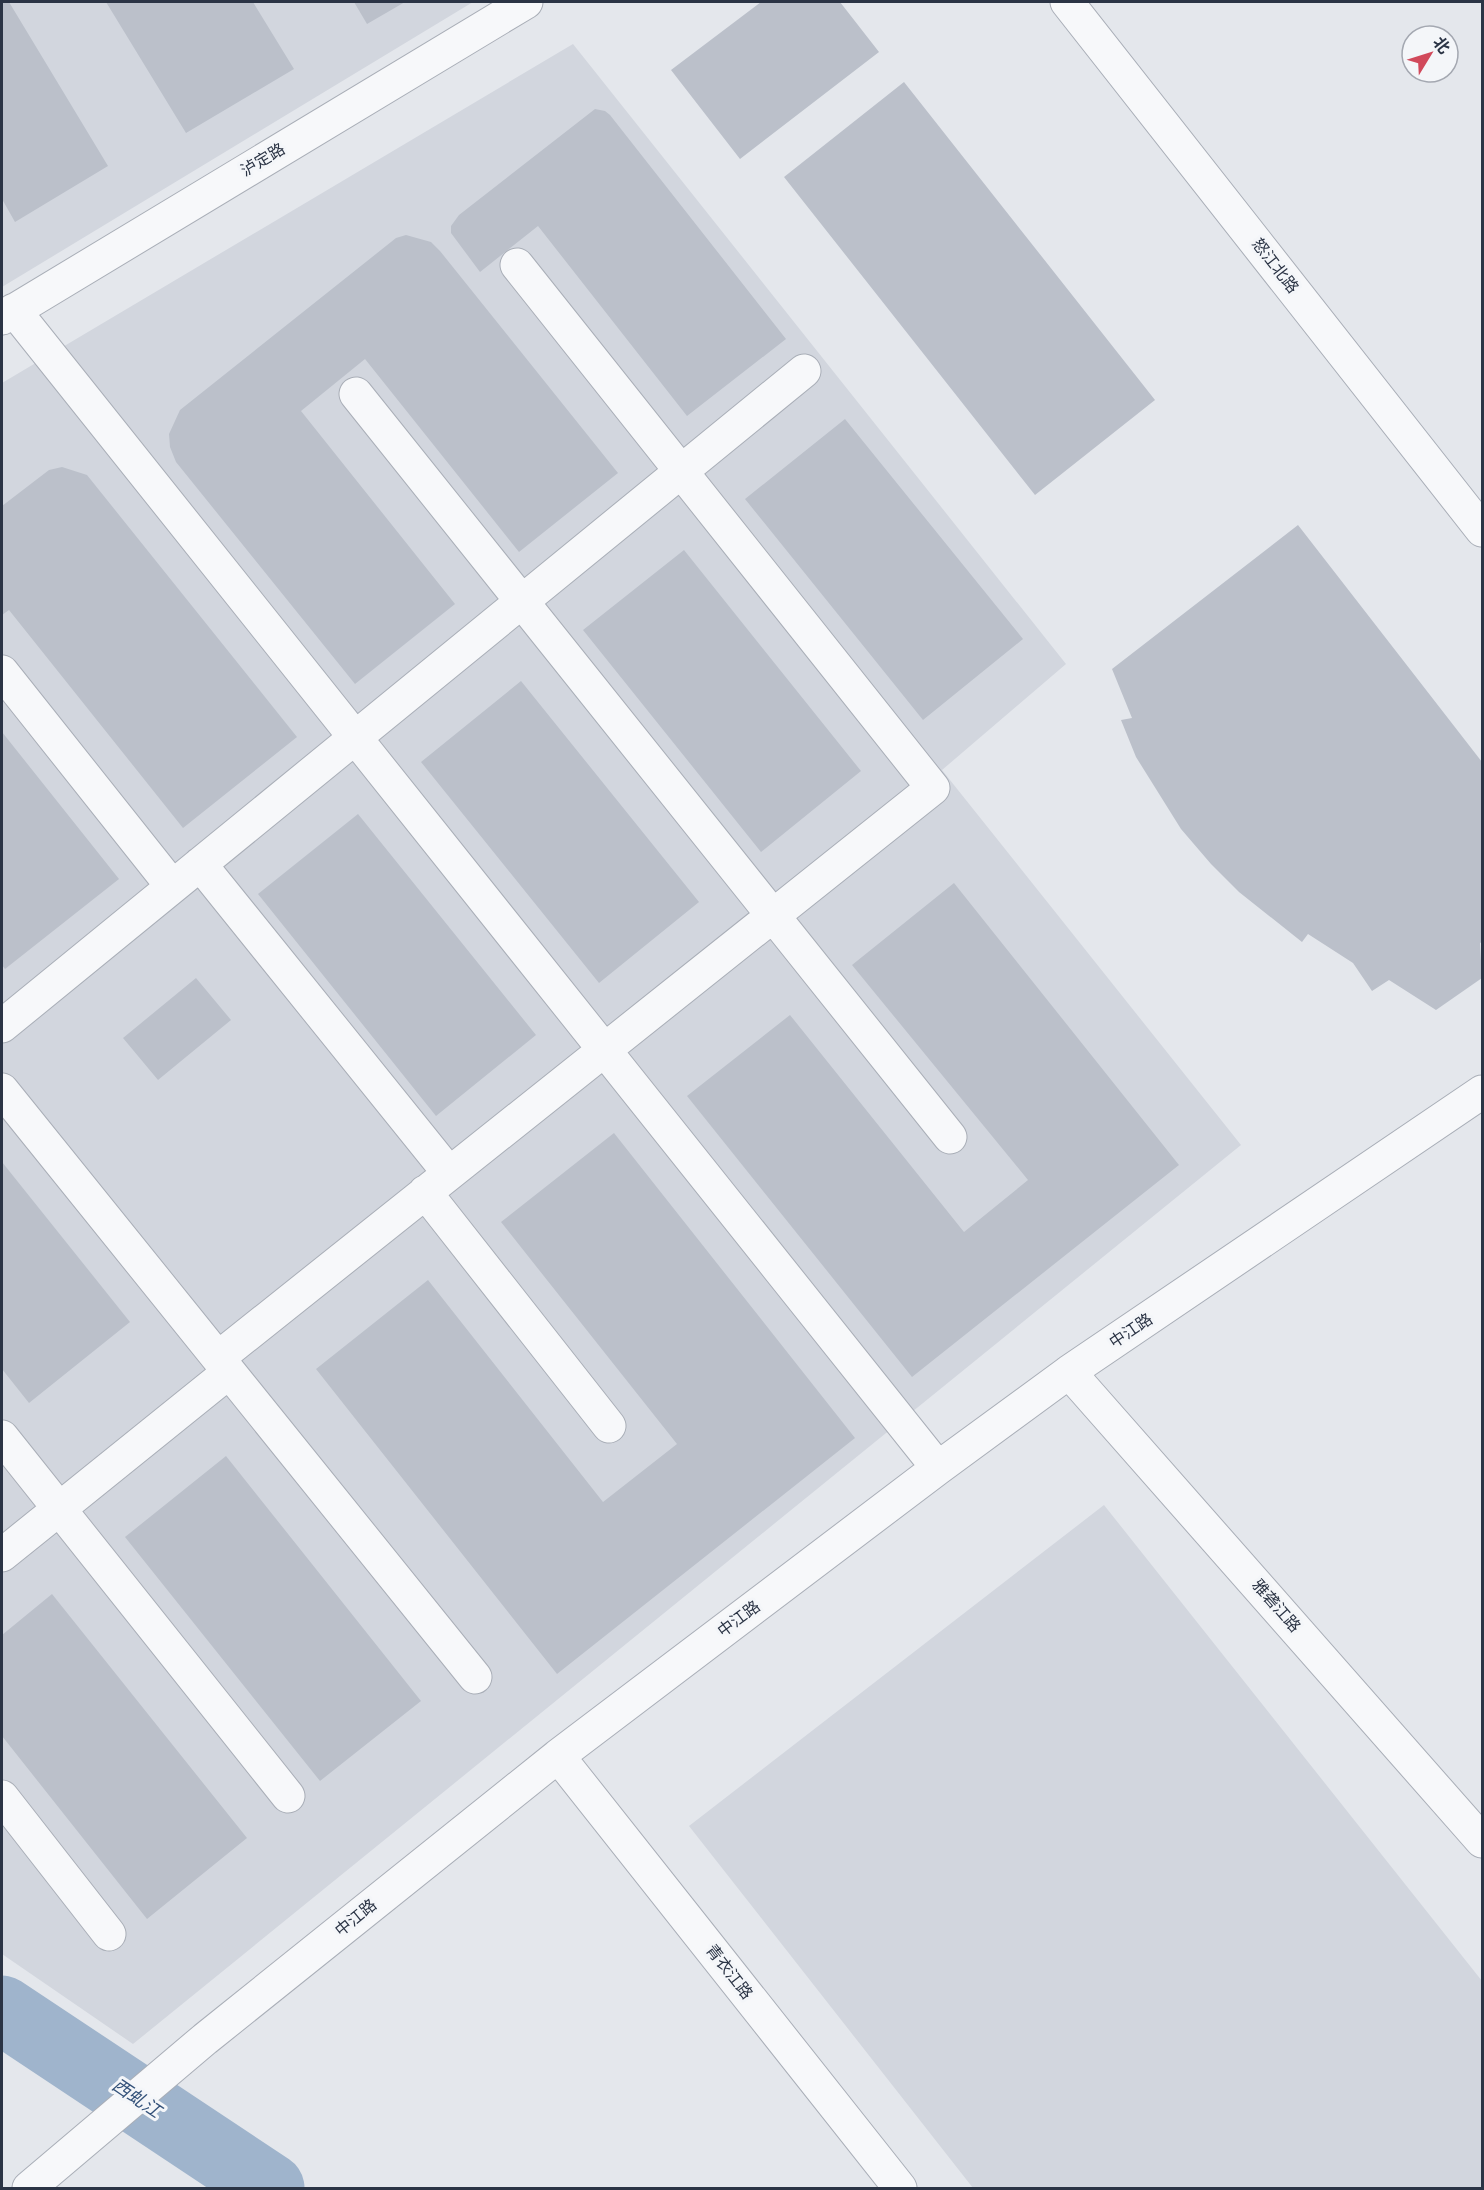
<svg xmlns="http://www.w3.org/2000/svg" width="1484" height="2190" viewBox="0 0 1484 2190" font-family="'Alegreya Sans','Noto Sans SC',sans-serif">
  <rect width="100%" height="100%" fill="#e4e7ec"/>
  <!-- built -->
  <path fill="#d2d6de" d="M2 2H473L2 287Z
    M573 44 1066 664 942 770 1241 1145 133 2044 2 1954V383Z
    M1104 1505 1482 1981V2188H973L689 1826Z"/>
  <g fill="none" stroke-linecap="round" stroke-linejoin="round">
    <!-- river -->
    <path stroke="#9fb4cc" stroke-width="69" d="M2 2010 270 2188"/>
  </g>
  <!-- building -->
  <path fill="#bbc0ca" d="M2 2H9L108 166 15 222 2 199Z
    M106 2H253L294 69 186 133Z
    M354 2H405L367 24Z
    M761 2H840L879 52 740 159 671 70Z
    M904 82 1155 400 1035 495 784 177Z
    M595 109 605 111 610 115 786 339 687 416 538 226 480 272 451 233V226L459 215Z
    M406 235 431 242 440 251 618 473 519 552 365 359 301 411 455 604 355 684 176 462 170 447 169 434 180 410 396 238Z
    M845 419 1023 639 923 720 745 499Z
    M62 467 87 475 297 737 183 828 9 610 2 615V506L49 470Z
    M1298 525 1482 762V942L1480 943 1482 978 1436 1010 1389 980 1372 991 1353 963 1308 934 1302 942 1239 892 1211 864 1181 829 1136 757 1121 720 1132 718 1112 669Z
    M684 550 861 771 761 852 583 630Z
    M521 681 699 902 599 983 421 762Z
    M2 732 119 879 5 969 2 965Z
    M358 814 536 1035 436 1116 258 894Z
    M954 883 1179 1165 912 1377 687 1096 790 1015 964 1232 1028 1180 852 965Z
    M196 978 231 1020 158 1080 123 1038Z
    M614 1133 855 1438 557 1674 316 1369 428 1280 603 1502 677 1444 501 1222Z
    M2 1162 130 1322 29 1403 2 1369Z
    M226 1456 421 1701 320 1781 125 1537Z
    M52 1594 247 1838 147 1919 2 1736V1635Z"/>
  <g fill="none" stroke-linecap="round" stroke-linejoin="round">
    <!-- minor casing -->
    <g stroke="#a9aeb7" stroke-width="35">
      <path id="minor" d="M1067 2 1482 530
        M14 310 938 1468
        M2 318 526 2
        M356 394 950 1137
        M2 672 172 886
        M200 864 449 1173
        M2 1026 804 371
        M2 1090 475 1677
        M425 1192 609 1426
        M218 1358 933 788 517 265
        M1069 1372 1482 1841
        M2 1437 288 1796
        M2 1555 229 1372
        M558 1756 900 2188
        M2 1797 109 1934
        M29 2188 205 2039 558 1756 938 1468 1069 1372 1482 1092"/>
    </g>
    <!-- minor -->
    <use href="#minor" stroke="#f7f8fa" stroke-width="33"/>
  </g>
  <g text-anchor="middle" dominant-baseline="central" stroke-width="6" stroke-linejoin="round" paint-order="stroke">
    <!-- street labels -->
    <g font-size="16" fill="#2b3445" stroke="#f4f6f9">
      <text transform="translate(263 160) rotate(-31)">泸定路</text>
      <text transform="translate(1275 266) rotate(52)">怒江北路</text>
      <text transform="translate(1131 1331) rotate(-34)">中江路</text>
      <text transform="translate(1276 1606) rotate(49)">雅砻江路</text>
      <text transform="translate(739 1619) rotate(-37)">中江路</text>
      <text transform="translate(356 1918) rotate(-39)">中江路</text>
      <text transform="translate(729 1972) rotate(52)">青衣江路</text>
    </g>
    <!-- water labels -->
    <g font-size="18" font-style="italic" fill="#34527a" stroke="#f4f6f9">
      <text transform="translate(136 2099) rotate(34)">西虬江</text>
    </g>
  </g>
  <!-- border -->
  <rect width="1484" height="2190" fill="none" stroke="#2b3445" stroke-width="6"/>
  <!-- north arrow -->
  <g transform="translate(1430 54) rotate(52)"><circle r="28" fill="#f4f6f9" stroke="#a4a8b1" stroke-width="1.5"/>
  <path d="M0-4.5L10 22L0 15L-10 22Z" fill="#d1495b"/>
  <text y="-9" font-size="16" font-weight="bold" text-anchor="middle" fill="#2b3445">北</text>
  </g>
</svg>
